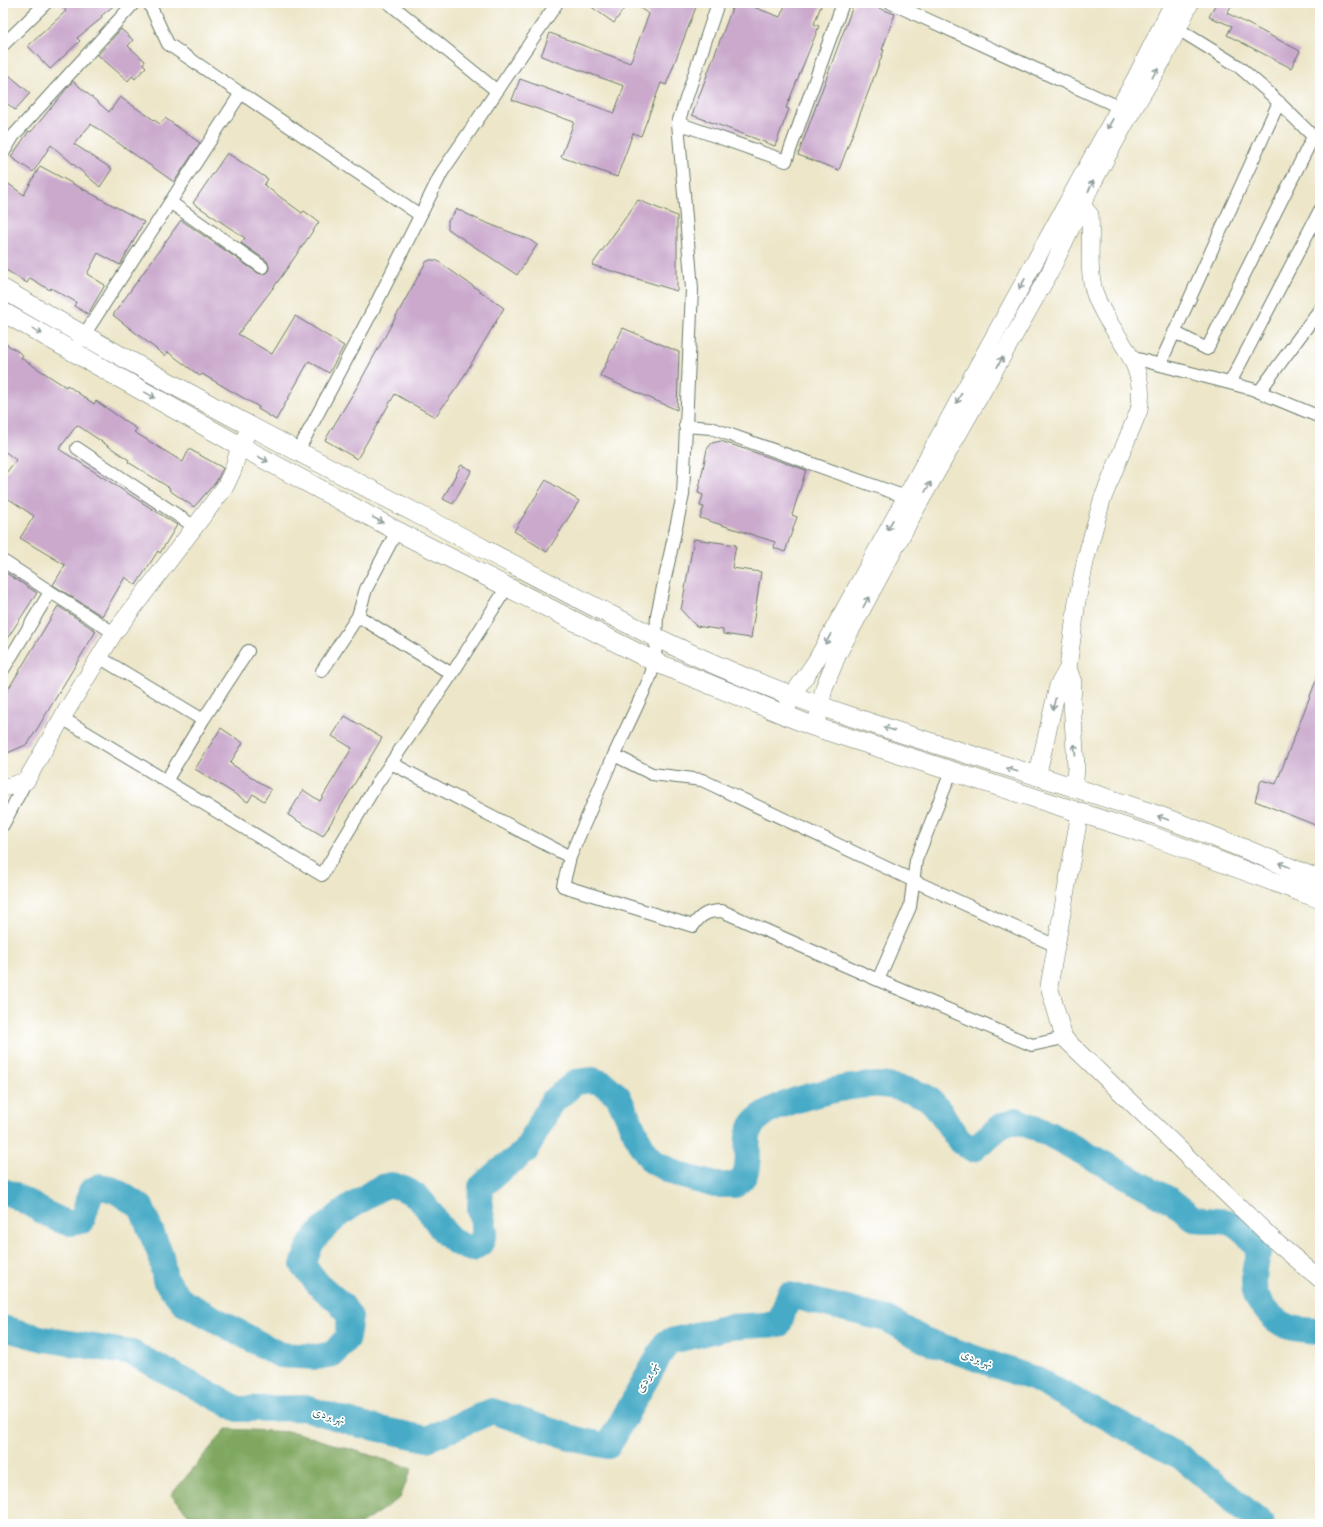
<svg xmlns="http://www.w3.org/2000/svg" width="1323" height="1527" viewBox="0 0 1323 1527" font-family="'IM FELL English',Amiri,serif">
  <rect width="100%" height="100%" fill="#fff"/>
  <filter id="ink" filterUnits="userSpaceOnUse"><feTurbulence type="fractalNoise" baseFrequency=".025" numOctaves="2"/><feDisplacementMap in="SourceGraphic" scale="8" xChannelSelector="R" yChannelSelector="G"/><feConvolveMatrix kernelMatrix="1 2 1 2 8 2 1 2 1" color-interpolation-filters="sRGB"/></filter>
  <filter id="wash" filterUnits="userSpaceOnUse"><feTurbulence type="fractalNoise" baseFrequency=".012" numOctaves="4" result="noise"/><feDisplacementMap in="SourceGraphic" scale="16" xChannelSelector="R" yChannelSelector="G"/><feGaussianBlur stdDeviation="0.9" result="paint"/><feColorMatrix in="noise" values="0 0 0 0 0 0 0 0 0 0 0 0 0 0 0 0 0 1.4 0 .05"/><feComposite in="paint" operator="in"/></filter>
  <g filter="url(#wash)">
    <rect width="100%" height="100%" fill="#ede6c9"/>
    <!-- forest -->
    <path fill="#7fa75f" stroke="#4f724a" d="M226 1429 294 1432 412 1468 400 1498 361 1524H197L171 1495Z"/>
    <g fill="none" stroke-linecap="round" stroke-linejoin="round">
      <!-- river -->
      <path stroke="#46aac6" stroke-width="26" d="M3 1191C24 1197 52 1221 70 1223 74 1223 78 1222 82 1221L91 1191 100 1186 116 1191 141 1207 161 1256 165 1280 183 1302 280 1355 317 1357 333 1354 347 1338 350 1317 342 1305 318 1284 303 1265C306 1258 308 1249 312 1242 320 1230 342 1212 355 1204 365 1198 377 1187 390 1185 392 1185 396 1186 398 1187 436 1197 432 1240 472 1249L481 1243 485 1231 480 1209 481 1187 500 1170 525 1152 552 1102 576 1082 593 1080 604 1084 618 1096 641 1145 652 1161 679 1175 715 1185H735C738 1182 744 1178 745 1174 752 1157 742 1140 753 1124 768 1102 845 1086 872 1085 885 1084 920 1091 930 1100 943 1111 949 1129 960 1141 964 1144 969 1147 973 1149L1001 1126 1016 1120 1049 1134 1170 1200 1194 1219 1228 1222 1243 1229 1259 1249C1256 1262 1252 1279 1255 1292 1256 1297 1261 1302 1263 1306 1278 1328 1295 1330 1320 1331
        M3 1328 44 1339 132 1353 238 1409 305 1408 361 1425 427 1439 492 1411 579 1440 608 1446 667 1342 729 1327 779 1324 789 1295 887 1319 924 1340 1037 1380 1182 1458 1263 1524"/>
    </g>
    <g id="blocks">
      <!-- building -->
      <path fill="#caa9cd" d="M60 3H117L101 16 102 18 77 38 80 41 50 69 28 46 66 11Z
        M586 3H628L614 23Z
        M632 3H691L696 7 666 85 661 83 641 136 633 133 617 177 561 157 574 122 512 100 520 79 614 113 624 86 541 56 550 33 630 63 649 14Z
        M734 3H743L780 17 786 3H822L814 24 819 26 786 108 789 109 775 146 692 115Z
        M854 3H865L895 14 882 50H884L839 170 798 155Z
        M1216 3H1233L1227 13 1300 51 1291 68 1227 35 1232 26 1209 17Z
        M121 29 133 40 128 46 145 61 143 64 146 67 135 79 132 76 128 81 98 55Z
        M3 70 30 93 15 110 3 100Z
        M73 81 109 112 120 97 160 124 165 118 200 143 174 182 91 124 74 144 112 169 100 187 51 145 33 172 11 157 29 131 31 132Z
        M227 153 268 179 264 185 302 213 304 211 319 222 279 280 238 334 272 354 295 316 344 346 329 373 309 361 276 420 258 409 259 407 202 374 200 376 168 352 165 356 113 315 181 220 258 273 262 274 268 272 269 267 267 261 241 243 245 238 193 203Z
        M40 166 144 222 120 265 98 253 87 274 105 285 88 314 74 306 76 302 51 288 50 290 30 278 27 283 3 268V180L24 195Z
        M638 200 677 216V291L592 265Z
        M457 209 479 220 530 240 537 245 517 275 448 229V221Z
        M430 260H436L504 308 458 386 435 417 395 394 357 459 325 440 357 387 426 262Z
        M623 328 679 352 677 410 600 376Z
        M3 342 23 355 21 358 66 387 67 385 94 404 96 401 137 429 134 432 183 462 189 449 223 468 216 482 194 507 169 490 170 488 128 462 129 460 77 425 59 449 177 525 160 553 158 551 136 585 125 577 102 616 53 585 65 565 20 538 34 516 3 495V477L16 460 3 450Z
        M721 441 806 470 792 515 797 517 785 552 774 548 775 542 700 518 704 507 700 506 703 495 698 493 707 449 712 443Z
        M461 465 472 470 453 504 443 499Z
        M546 480 579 501 547 552 514 531Z
        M694 539 736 545 732 568 761 572 751 638 723 634V630L696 626 681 610Z
        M3 571 37 593 3 645Z
        M58 606 96 631 28 744 3 755V698Z
        M1319 673 1320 674V827L1255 801 1261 780 1276 784Z
        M345 716 382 738 323 836 288 815 303 790 320 801 352 748 332 736Z
        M221 728 243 743 230 763 271 790 264 801 253 794 248 802 195 769Z"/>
    </g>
  </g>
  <g filter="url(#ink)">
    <use href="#blocks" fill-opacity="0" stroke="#677868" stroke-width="1"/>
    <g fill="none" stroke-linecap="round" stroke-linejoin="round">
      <!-- street casing -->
      <g stroke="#677868" stroke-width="14">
        <path id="street" d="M149 3 168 44 420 215
          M389 3 497 91
          M718 3 678 123 692 289 683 495 657 615 655 662 649 680 614 755 570 857 563 886 693 926C701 914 708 911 722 911L878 980 1032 1045 1064 1038
          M891 3 1119 107
          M1178 29 1238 66 1267 91 1320 143
          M3 45 46 3
          M678 123 786 161 843 3
          M3 153 14 135 134 3
          M170 202 262 267
          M1174 332 1207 349 1313 137
          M73 352 241 93
          M1130 357 1252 389 1320 417
          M1160 364 1279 102
          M1230 383 1320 210
          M1259 392 1320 309
          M685 426 711 428 906 497
          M77 448 195 527
          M298 451 375 306 442 172 557 3
          M3 561 114 633
          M358 616 452 674
          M99 657 203 720
          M3 670 50 592
          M322 671 358 616 366 589 397 531
          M62 718 322 875 378 782 452 674 507 587
          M614 755 652 774 702 780 912 880 1056 946
          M391 763 570 857
          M166 781 203 720 248 651
          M3 825 26 781
          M878 980 910 907 916 860 951 772"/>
      </g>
      <!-- secondary casing -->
      <g stroke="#677868" stroke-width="18">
        <path id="secondary" d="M1068 668 1073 682 1072 701 1076 768 1074 789
          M786 717 789 700 816 661 1136 77 1173 3
          M812 726 818 717 824 688 838 654 917 507 1050 272 1090 188 1127 120 1164 58 1190 3
          M1037 777 1058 686 1068 668 1077 601 1086 558 1102 500 1139 410C1149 359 1108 335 1094 291 1087 266 1092 241 1090 215L1085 209 1075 203
          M3 788 26 781 62 718 114 633 225 487 233 470 240 446 251 427
          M1080 812 1049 986 1064 1038 1277 1243 1320 1279"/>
      </g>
      <!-- primary casing -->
      <g stroke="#677868" stroke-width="20">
        <path id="primary" d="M3 289C143 371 287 446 431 521 534 575 636 632 744 677 877 731 1016 766 1151 813 1208 833 1264 857 1320 880
          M3 312 240 446 397 531 655 662 812 726 1146 834 1320 899"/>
      </g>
      <!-- street -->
      <use href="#street" stroke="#fff" stroke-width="12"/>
      <!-- secondary -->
      <use href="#secondary" stroke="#fff" stroke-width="17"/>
      <!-- primary -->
      <use href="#primary" stroke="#fff" stroke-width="19"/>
    </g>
    <!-- one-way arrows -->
    <defs><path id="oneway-shaft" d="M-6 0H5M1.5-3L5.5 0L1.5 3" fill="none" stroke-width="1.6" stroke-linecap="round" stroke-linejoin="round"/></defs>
    <g stroke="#8f9e9a">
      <use href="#oneway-shaft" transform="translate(1155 73) rotate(-60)"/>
      <use href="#oneway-shaft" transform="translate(1110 124) rotate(119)"/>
      <use href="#oneway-shaft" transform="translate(1091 186) rotate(-63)"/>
      <use href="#oneway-shaft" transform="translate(1022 284) rotate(119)"/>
      <use href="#oneway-shaft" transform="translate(37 331) rotate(30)"/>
      <use href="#oneway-shaft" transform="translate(1000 362) rotate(-61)"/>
      <use href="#oneway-shaft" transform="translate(150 395) rotate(29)"/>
      <use href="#oneway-shaft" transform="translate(959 398) rotate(118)"/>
      <use href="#oneway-shaft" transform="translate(263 459) rotate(28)"/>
      <use href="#oneway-shaft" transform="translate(928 487) rotate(-60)"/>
      <use href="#oneway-shaft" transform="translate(378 520) rotate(28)"/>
      <use href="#oneway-shaft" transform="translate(890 525) rotate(119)"/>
      <use href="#oneway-shaft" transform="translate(866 602) rotate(-62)"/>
      <use href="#oneway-shaft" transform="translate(828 639) rotate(119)"/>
      <use href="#oneway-shaft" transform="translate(1054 704) rotate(103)"/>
      <use href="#oneway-shaft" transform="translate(889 729) rotate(-162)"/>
      <use href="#oneway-shaft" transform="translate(1075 750) rotate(-94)"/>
      <use href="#oneway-shaft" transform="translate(1012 770) rotate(-162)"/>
      <use href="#oneway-shaft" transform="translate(1163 818) rotate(-160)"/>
      <use href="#oneway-shaft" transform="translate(1284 865) rotate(-158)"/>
    </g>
  </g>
  <g text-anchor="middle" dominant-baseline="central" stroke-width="3.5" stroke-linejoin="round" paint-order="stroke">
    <!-- water labels -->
    <g font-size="12" font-style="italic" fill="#2d6367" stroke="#fff">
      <text transform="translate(977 1359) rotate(20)">نهر بردى</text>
      <text transform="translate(647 1377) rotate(-60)">نهر بردى</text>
      <text transform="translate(329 1416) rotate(17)">نهر بردى</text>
    </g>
  </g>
  <!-- margin -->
  <rect width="1323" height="1527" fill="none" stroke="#fff" stroke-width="16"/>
</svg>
